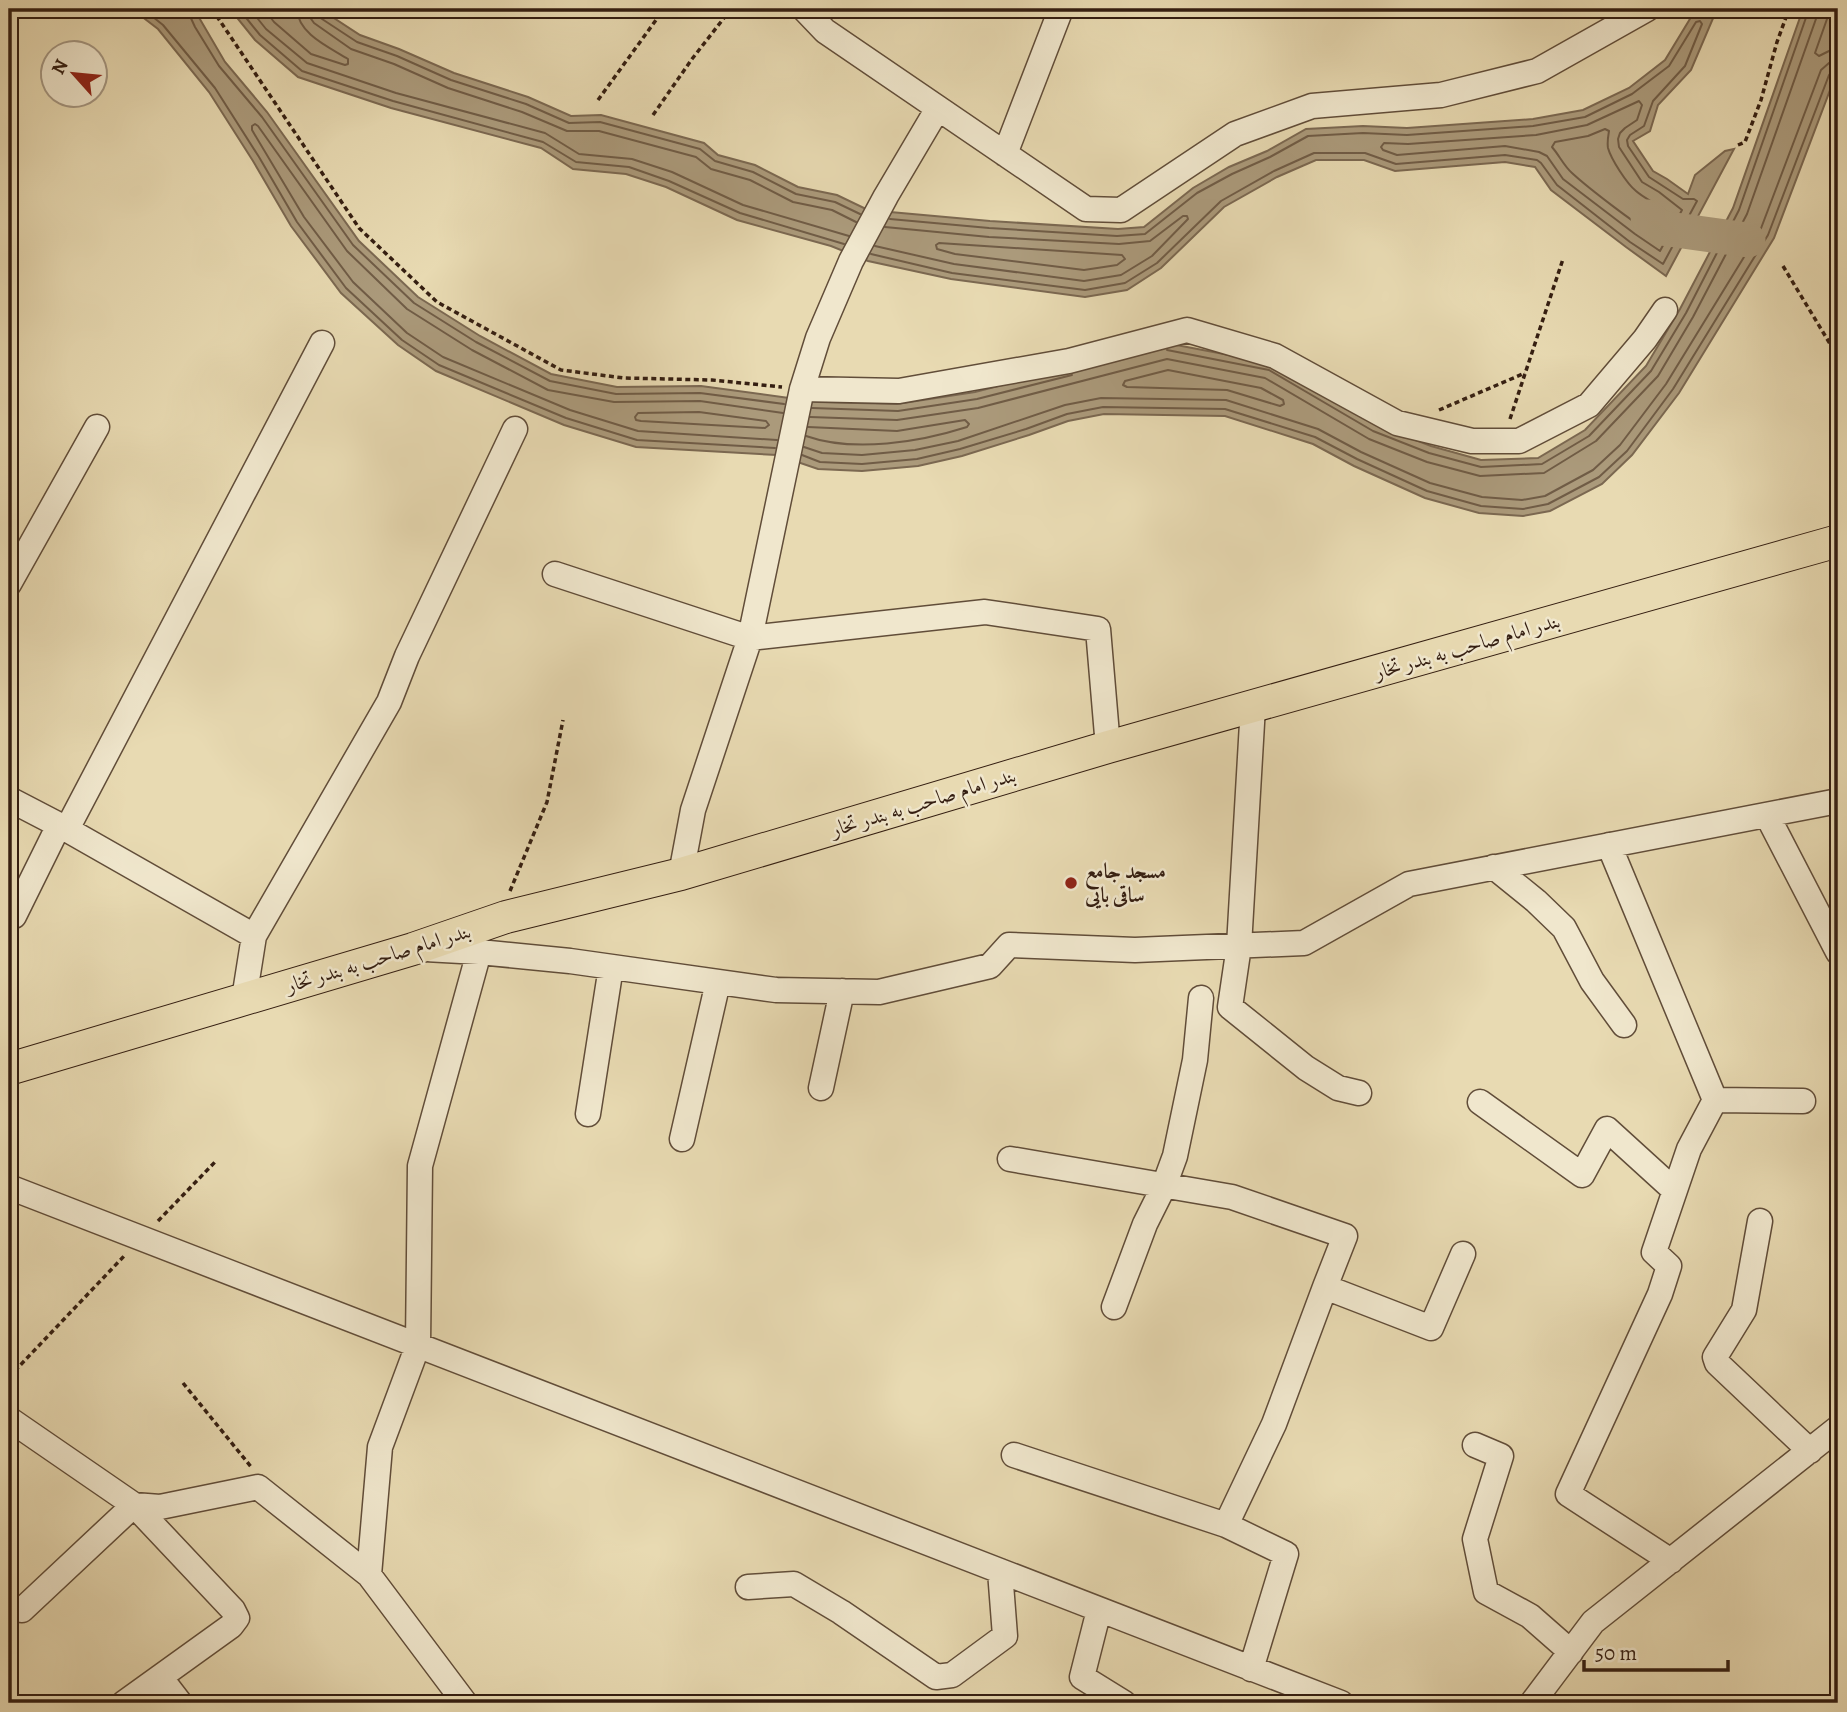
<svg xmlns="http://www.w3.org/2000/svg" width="1847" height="1712" viewBox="0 0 1847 1712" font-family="Alegreya,Amiri,serif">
  <rect width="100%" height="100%" fill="#e8dab2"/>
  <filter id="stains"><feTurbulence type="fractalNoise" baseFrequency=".00286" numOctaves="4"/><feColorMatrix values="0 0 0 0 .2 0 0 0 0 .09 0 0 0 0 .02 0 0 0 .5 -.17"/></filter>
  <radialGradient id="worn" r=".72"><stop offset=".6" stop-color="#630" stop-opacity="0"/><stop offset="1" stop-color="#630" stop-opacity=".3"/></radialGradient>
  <!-- water -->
  <path fill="#ab9a7b" stroke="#7b6851" stroke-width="2" d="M132 9H194L225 62 267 112 359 241 418 297 480 336 551 374 617 387 701 386 818 402 897 404 975 392 1166 343 1271 363 1377 425 1431 446 1481 460 1538 458 1585 430 1646 366 1680 309 1733 208 1803 9H1838V69L1774 238 1679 393 1632 455 1602 484 1550 511 1523 516 1479 513 1425 498 1354 466 1313 444 1225 416 1104 414 1068 421 1029 435 962 456 918 466 862 471 818 469 777 455 636 447 564 425 436 371 398 345 341 293 291 226 253 161 209 92 158 29Z
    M230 9H320L360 35 399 49 454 73 528 97 571 116 601 115 704 143 718 155 755 165 798 187 837 195 868 210 990 221 1118 229 1144 227 1193 188 1229 167 1267 151 1306 129 1363 126 1407 128 1533 119 1583 110 1629 88 1665 60 1696 9H1717L1691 70 1658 105 1650 131 1633 141 1653 171 1667 179 1688 194 1695 175 1725 151 1734 149 1666 276 1626 247 1551 190 1535 167 1505 162 1395 171 1364 160H1316L1277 177 1224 207 1161 268 1127 290 1085 297 951 279 868 261 831 246 737 220 666 187 626 174 573 169 541 148 391 108 298 77 255 40Z"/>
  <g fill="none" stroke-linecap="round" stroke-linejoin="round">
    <!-- shore -->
    <path stroke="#705c46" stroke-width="2" d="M143 9 163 25 215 88 259 157 297 222 346 288 402 340 439 365 566 418 637 440 775 448
      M189 9V14L195 27 219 66 262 117 353 245 414 303 476 342 550 381 616 394 700 393 784 404
      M239 9 260 35 302 71 393 101 543 142 576 162 629 167 669 181 740 213 844 244
      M250 9 266 29 307 63 396 93 545 133 579 154 632 159 672 172 743 205 849 236
      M264 9 274 22 311 54 345 65 348 64V59C329 47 298 34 297 9
      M308 9 309 16 314 23 351 49 394 64 448 88 522 112 567 131H599L696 157 711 169 750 180 793 202 832 210 856 222
      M317 9 319 17 357 42 397 56 451 80 526 104 569 123 600 122 700 149 715 161 753 172 796 194 835 202 860 214
      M1828 9 1827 19 1815 53 1819 56 1829 51 1838 50
      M1639 101 1642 105 1637 120 1625 128 1620 133 1618 139 1619 147 1642 182 1659 192 1682 210 1660 251 1635 234 1563 179 1547 156 1539 152 1505 146 1397 155 1383 150 1381 147 1384 143 1408 144 1536 135 1587 125Z
      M1605 129 1609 131C1608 137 1607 142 1608 148 1611 159 1627 184 1636 191 1645 199 1658 204 1668 213V216L1657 235C1644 232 1585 185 1572 173 1564 166 1559 155 1552 147L1555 142 1588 136Z
      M939 243 1122 255 1125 259 1117 265 1084 270 955 254 937 249 936 245Z
      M875 246 954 264 1084 281 1121 275 1152 256 1188 219 1187 216H1183L1150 241 1119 244 989 237 885 227
      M871 254 952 273 1085 290 1125 283 1157 263 1221 201 1274 171 1314 153H1365L1396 164 1505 155 1537 160 1541 163 1557 185 1630 242 1663 264 1697 201 1694 199H1683L1649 177 1628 146 1627 140 1630 135 1644 126 1653 101 1685 66 1702 24 1700 21 1696 22 1669 66 1632 94 1585 117 1533 126 1407 135 1363 133 1308 136 1270 157 1232 174 1197 193 1145 234 1117 236 989 228 890 219
      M1167 350 1269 370 1373 431 1429 453 1481 467 1542 464 1589 436 1651 371 1686 313 1739 210 1809 9
      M1168 370 1261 388 1283 400 1284 404 1280 406 1227 390 1127 387 1123 385 1125 381Z
      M812 408 898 411 977 399 1072 375
      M699 412 766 421 769 425 765 428 641 421 636 420 635 417 638 413Z
      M810 417 897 420 978 408 1167 359 1265 378 1369 439 1427 462 1480 476 1544 473 1596 441 1658 376 1693 317 1747 214 1817 16 1818 9
      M806 436C854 453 920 442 967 427L969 424 965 420 897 431 808 427
      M777 440 638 431 570 410 443 357 407 333 353 282 304 217 252 130V126L255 124 258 126 347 251 407 309 472 350 548 390 614 402 700 401 783 413
      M804 447 822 453 862 455 915 450 958 441 1065 405 1101 398 1226 400 1318 429 1361 452 1430 483 1482 497 1522 500 1545 496 1593 470 1620 445 1666 384 1760 231 1821 70 1829 63 1838 61
      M802 455 820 462 862 464 917 459 960 449 1026 429 1067 414 1103 407 1225 409 1315 437 1357 459 1427 491 1481 506 1523 509 1548 504 1599 477 1627 451 1673 389 1768 235 1829 75 1833 70H1838"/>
    <!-- river -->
    <path stroke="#ab9a7b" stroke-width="35" d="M1648 217 1661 228 1748 240"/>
    <!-- minor casing -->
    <g stroke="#614d39" stroke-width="27">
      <path id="minor" d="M804 9 825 31 1086 209 1121 210 1235 134 1312 106 1441 95 1537 71 1647 9
        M1005 154 1061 9
        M802 389 899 391 1069 361 1187 330 1275 356 1397 423 1472 441H1519L1589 405 1645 339 1665 310
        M555 574 750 638 985 612 1098 629 1108 747
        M9 584 97 427
        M1253 706 1239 946 1230 1007 1306 1068 1338 1088 1359 1093
        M9 799 59 825 254 936
        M1767 815 1838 952
        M67 829 322 343
        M1609 845 1715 1100 1689 1149 1654 1252 1669 1266 1660 1294 1568 1494 1671 1561
        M1494 867 1536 901 1564 928 1592 981 1624 1025
        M681 874 693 810 750 638 802 389 818 338 851 261 886 196 938 108
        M14 916 59 825
        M425 949 479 952 570 961 776 990 879 992 990 966 1009 945 1135 950 1304 943 1409 884 1838 801
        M244 999 254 936 389 702 407 656 515 429
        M821 1088 842 991
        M1715 1100 1803 1101
        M1480 1102 1582 1175 1607 1129 1674 1190
        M588 1114 611 967
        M682 1139 718 982
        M1010 1159 1232 1197 1345 1236 1325 1287
        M9 1187 1341 1703
        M1760 1221 1744 1310 1715 1357 1717 1363 1810 1451
        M1114 1307 1145 1224 1164 1186 1175 1156 1195 1060 1201 998
        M9 1419 134 1505 160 1507 258 1487 369 1575
        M1475 1445 1501 1456 1475 1539 1486 1592 1530 1616 1571 1652
        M1014 1455 1226 1525 1286 1554 1251 1669
        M1226 1525 1274 1424 1325 1287 1431 1328 1463 1254
        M748 1587 794 1584 841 1612 936 1677 952 1675 1005 1636 1000 1571
        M22 1610 134 1505 233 1610 237 1618 231 1626 124 1703
        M1099 1610 1082 1677 1124 1703
        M160 1677 180 1703
        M465 1703 369 1575 380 1447 418 1345 420 1166 479 952
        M1532 1703 1593 1622 1838 1428"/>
    </g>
    <!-- major casing -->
    <g stroke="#341e11" stroke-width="34">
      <path id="major" d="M9 1069 413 949 506 917 681 874 1108 747 1838 541"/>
    </g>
    <!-- path -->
    <path stroke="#341e11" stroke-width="3.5" stroke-dasharray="5 3.5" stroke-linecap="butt" d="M212 9 359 228 437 302 561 370 624 378 712 380 782 387
      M598 100 664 9
      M653 115 692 59 731 9
      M1738 145 1745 142 1761 100 1777 42 1789 9
      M1783 266 1838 357
      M1439 410 1525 373
      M1510 419 1563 259
      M510 891 547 802 563 720
      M158 1221 215 1162
      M9 1377 126 1254
      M183 1383 252 1468"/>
    <!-- minor -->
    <use href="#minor" stroke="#f0e7cd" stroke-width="24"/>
    <!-- major -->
    <use href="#major" stroke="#e8dab2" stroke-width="32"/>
  </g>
  <!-- markers -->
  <circle fill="#8f2418" stroke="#f0e7cd" stroke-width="2.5" cx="1071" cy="883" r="7"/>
  <g text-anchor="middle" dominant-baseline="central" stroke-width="5" stroke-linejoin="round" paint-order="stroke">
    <!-- street labels -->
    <g font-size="21" fill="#341e11" stroke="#f0e7cd">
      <text transform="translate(1467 646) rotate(-16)">بندر امام صاحب به بندر تخار</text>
      <text transform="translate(923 802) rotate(-17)">بندر امام صاحب به بندر تخار</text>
      <text transform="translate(378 958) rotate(-17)">بندر امام صاحب به بندر تخار</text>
    </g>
    <!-- poi labels -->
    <g font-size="21" font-weight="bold" fill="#341e11" stroke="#f0e7cd" text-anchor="start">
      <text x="1085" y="871">مسجد جامع<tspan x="1085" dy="24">ساقی بایی</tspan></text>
    </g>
  </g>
  <!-- margin -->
  <rect width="1847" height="1712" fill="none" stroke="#e8dab2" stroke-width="35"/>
  <rect x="10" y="10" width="1826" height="1691" fill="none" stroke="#341e11" stroke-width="3.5"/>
  <rect x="18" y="18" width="1812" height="1677" fill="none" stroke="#341e11" stroke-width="2"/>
  <!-- north arrow -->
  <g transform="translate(74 74) rotate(297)"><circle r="33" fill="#f0e7cd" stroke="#a59782" stroke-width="2"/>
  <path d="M0-5L12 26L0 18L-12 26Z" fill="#8f2418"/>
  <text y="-10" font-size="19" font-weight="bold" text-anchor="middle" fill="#341e11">N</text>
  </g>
  <!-- scale -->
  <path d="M1584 1660v10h144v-10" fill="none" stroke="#341e11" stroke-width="3.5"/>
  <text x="1595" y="1660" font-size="21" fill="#341e11" stroke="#f0e7cd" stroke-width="5" paint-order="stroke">50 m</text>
  <rect width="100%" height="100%" filter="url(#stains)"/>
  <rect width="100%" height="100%" fill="url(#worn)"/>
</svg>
